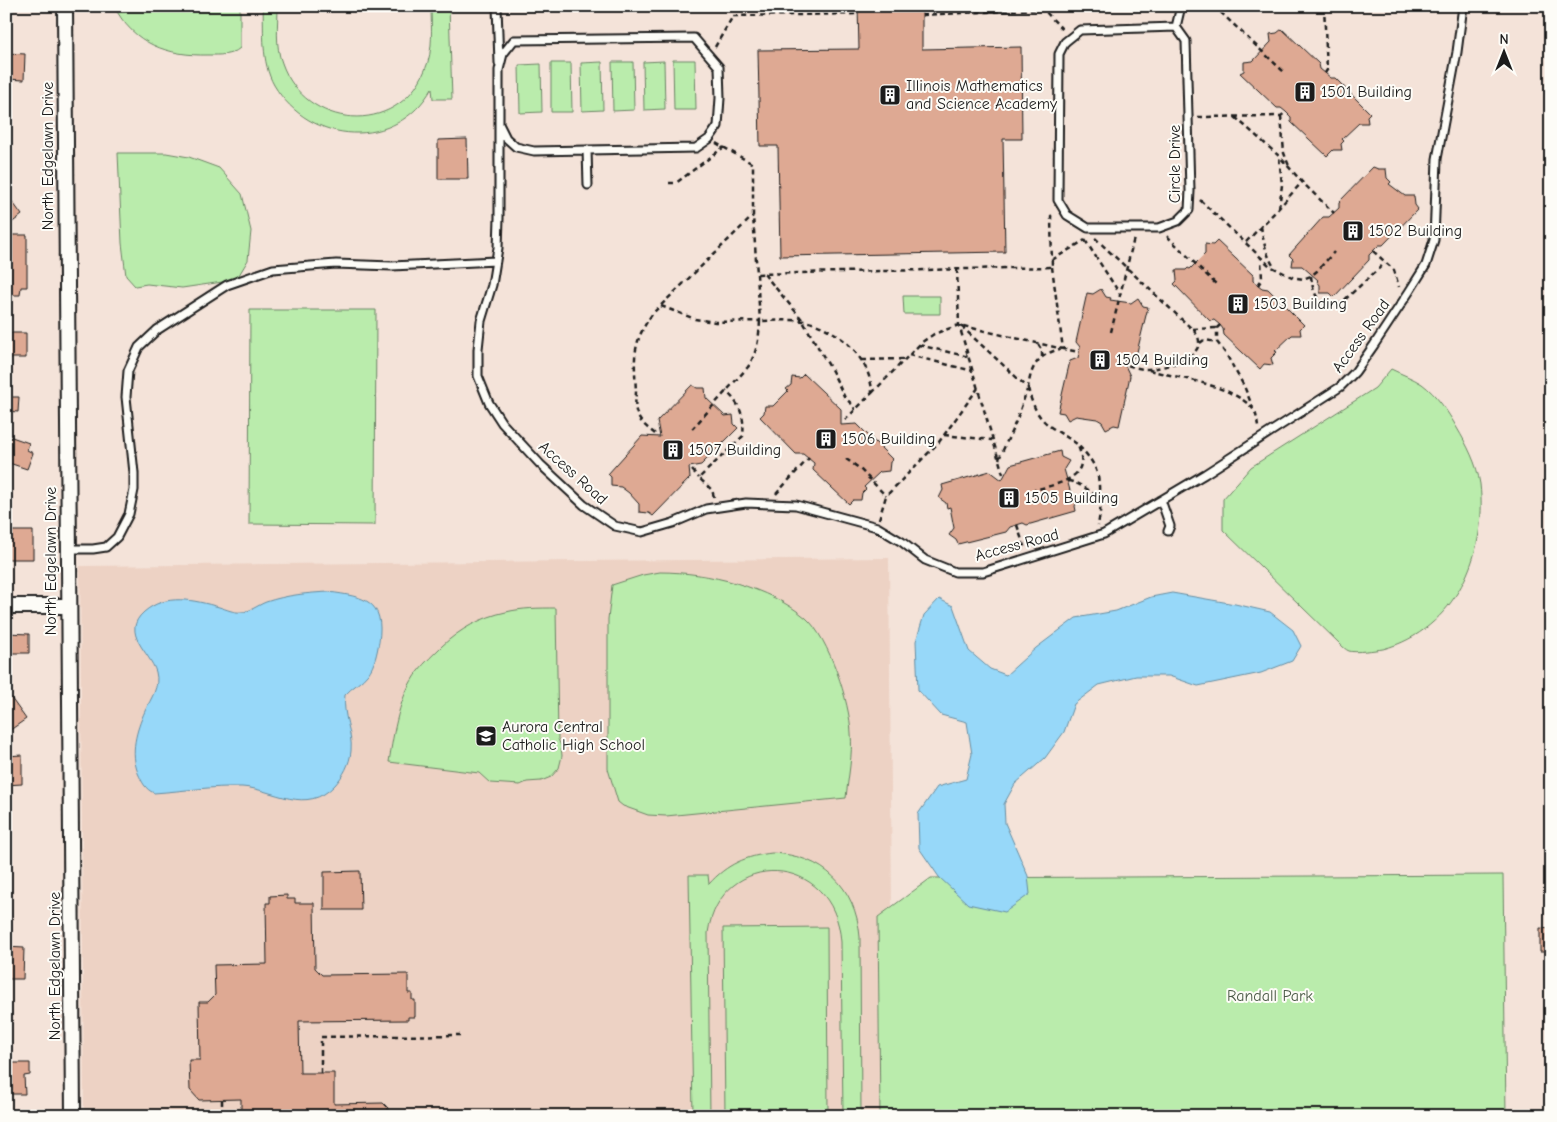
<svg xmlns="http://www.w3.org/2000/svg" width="1557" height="1122" viewBox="0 0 1557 1122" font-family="'Comic Neue',sans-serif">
  <rect width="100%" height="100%" fill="#f4e3d9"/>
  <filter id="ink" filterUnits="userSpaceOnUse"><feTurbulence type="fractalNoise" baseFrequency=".02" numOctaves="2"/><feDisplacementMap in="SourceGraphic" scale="10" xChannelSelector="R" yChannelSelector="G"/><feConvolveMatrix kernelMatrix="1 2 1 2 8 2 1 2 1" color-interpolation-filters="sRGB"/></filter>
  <g filter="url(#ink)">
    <!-- built -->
    <path fill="#edd2c4" d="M889 558 892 907 878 917 880 1116H84L80 566Z"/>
    <!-- green -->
    <path fill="#baecac" stroke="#6b8464" d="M114 6H240V48C231 56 219 55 208 55 168 56 133 44 114 6Z
      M263 6H278C278 24 275 46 282 63 305 129 397 138 425 70 434 50 431 27 431 6H449L452 99H433L432 88C397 151 310 146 274 85 261 62 264 32 263 6Z
      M673 60H695L696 110H674Z
      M664 61 665 109 644 110 643 62Z
      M602 62 603 110 582 111 581 63Z
      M612 62H633L634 110 613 111Z
      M551 63H571L572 112H551Z
      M541 64 542 112 520 113 519 65Z
      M118 153H166L189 157 219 168 242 194 251 231 248 260 236 280 182 288 147 284 135 286 126 276 122 243Z
      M903 296H940V314H904Z
      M250 310H376L375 525 249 524Z
      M1391 369C1401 374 1413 378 1422 384 1437 395 1448 412 1457 428 1467 445 1477 464 1480 484 1488 554 1455 630 1383 649 1376 650 1355 653 1349 651 1346 650 1342 646 1340 644L1223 530V499L1251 467 1375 388Z
      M660 572C708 572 769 587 806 618 829 638 850 703 851 733 853 755 848 777 846 798L666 816 648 815 623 806 618 802 608 769V619L612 585 643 575Z
      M556 608 558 739 561 746 562 756 559 768 551 777 541 781 527 782 520 785 490 783 479 773 389 762C394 731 399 696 418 671 425 662 434 654 442 646 460 629 482 617 506 612 522 608 539 608 556 608Z
      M772 853C823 855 856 887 860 937L861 1116H843L841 942C835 851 720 848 708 933L710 1116H693L689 875H708L709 884C727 864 746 856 772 853Z
      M1503 875 1506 1116H880L878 917 931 878Z
      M827 927 828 1116H725L723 928Z"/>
    <!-- water -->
    <path fill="#97d8f9" stroke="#668da1" d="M329 592C365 597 385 600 379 642 377 652 375 665 368 674 362 682 352 687 345 695 342 715 353 732 351 751 350 764 343 776 335 785 306 816 274 789 242 787 212 786 184 791 154 793 145 789 142 782 138 773 130 752 136 731 145 711 151 698 160 687 156 672 150 652 120 633 144 612 166 593 194 600 219 607 226 609 234 613 241 612 250 612 258 605 266 602 286 595 308 593 329 592Z
      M1172 593 1235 604 1270 612 1293 630 1301 646 1292 661 1261 673 1198 686 1169 676H1136L1099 685 1074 704 1064 732 1045 758 1015 784 1004 804 1005 823 1028 876 1030 894 1005 912 968 904 939 877 919 848 918 814 937 787 966 779 972 754 967 722 941 715 918 690 916 641 924 615 939 599 953 606 969 651 990 669 1006 675 1036 648 1076 618 1116 611 1151 597Z"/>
    <!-- building -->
    <path fill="#dea993" stroke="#1c1c1c" d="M858 6H922V49L1021 47 1022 139H1003L1005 252 780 256 778 146H760L758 50 859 49Z
      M1282 29 1319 64 1320 69 1331 78H1335L1370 113 1367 116 1368 123H1359L1342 139 1344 141 1341 144 1342 150H1333L1327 156 1291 122V117L1286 112 1281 108H1277L1240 73 1244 71V62L1253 61 1271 42 1270 34 1277 33Z
      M6 53 25 54 24 80 6 79Z
      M467 139 468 179H438V140Z
      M1373 167 1378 169H1386L1387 178 1391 182 1389 184 1405 196H1414L1415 205 1418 209 1383 245H1379L1369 255V260L1334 297 1330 293H1320V285L1317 281 1318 280 1302 266H1292L1293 259 1289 255 1323 217H1329L1339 208V202Z
      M6 193 22 215 6 227Z
      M6 235H27V287H21L20 295H6Z
      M1217 241 1253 275V281L1262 288 1268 289 1304 325 1300 329 1301 335H1292L1275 351 1277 352 1271 358 1273 365 1264 364 1260 369 1224 335 1223 329 1220 325 1214 320 1210 321 1174 284 1177 281 1176 270H1186L1188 268 1190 269 1205 254V244L1213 245Z
      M1101 289 1106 297 1111 298 1110 300 1131 303 1138 298 1143 306 1148 307 1136 356 1123 361 1130 376 1119 426 1114 425 1106 429 1102 422 1097 419 1076 416 1068 420 1064 413 1058 412 1070 361 1078 358 1080 347 1076 342 1087 293 1093 294Z
      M6 333H26V358H6Z
      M804 374 841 409V425L857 424 893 460 890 462 889 471 880 472 864 487 866 489 862 493 861 500H853L849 504 813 470 814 463 803 454H796L760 417 764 413 765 406H773L788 391 786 389 791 385 792 377 800 378Z
      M692 385 697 388H705L706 398 725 416 733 415 734 424 738 428 701 465 689 467 690 478 653 516 649 513 639 512V504L629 493 621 487 611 486V477L608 474 642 436 660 437 657 421Z
      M6 397H19L18 412 6 411Z
      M6 435 29 443 27 450 33 453 27 469 6 462Z
      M1060 451 1061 457 1069 461 1064 469 1071 494 1079 498 1075 506 1076 511 1027 525 1023 523 1010 527 1006 532 958 544 956 540 949 535 954 528 950 507 947 508 946 503 939 498 943 490 942 485 990 471 1002 480 1010 465Z
      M8 531H33V559H8Z
      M6 633 29 634V653H6Z
      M6 691 26 719 6 733Z
      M22 755V784L6 785V756Z
      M360 871 361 910H324V872Z
      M287 895V899H295V903H314L315 968 322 975 408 974V993H412V1000H415V1017H408V1020L299 1021 300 1073H334V1104L383 1103 388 1108V1116H287V1113L241 1114V1099L199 1100 190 1090 189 1060H200L199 1002H208L215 995 214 965 267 964 266 903H270V896Z
      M1540 928 1551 929V952H1540Z
      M6 947 24 948 23 979H6Z
      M6 1063H30V1075L24 1076 25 1094H6Z"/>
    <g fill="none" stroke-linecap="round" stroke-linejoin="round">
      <!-- service casing -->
      <g stroke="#1c1c1c" stroke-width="11">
        <path id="service" d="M497 6 499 63
          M1176 27 1186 41 1190 191 1189 210 1178 221 1159 228H1088L1067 215 1058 200 1059 54 1065 42 1080 30Z
          M1176 27 1181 6
          M694 38 719 67 720 98 718 126 709 139 696 148 534 151 516 147 506 138 499 124V70L503 54 514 40Z
          M499 124V218L498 248 492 285 481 321 478 349V376L489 403 502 423 540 464 584 505 615 526 642 532 673 523 706 509 746 503 796 505 877 527 902 542 925 560 955 572H983L1104 534 1205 474 1340 387 1355 372 1374 345 1409 292 1426 265 1434 240 1437 159 1457 52 1463 6
          M587 150 588 185
          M1161 500 1170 526 1168 531
          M69 549H93L106 547 117 537 129 514 134 490V473L126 397 128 371 139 347 157 330 227 285 273 269 336 264 392 266 496 261"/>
      </g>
      <!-- minor casing -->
      <g stroke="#1c1c1c" stroke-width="18">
        <path id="minor" d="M65 6 73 1116
          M6 606H69"/>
      </g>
      <!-- path -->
      <path stroke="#1c1c1c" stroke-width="2.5" stroke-dasharray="5 4" stroke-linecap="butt" d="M1214 6 1285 73
        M1324 6 1327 70 1325 73
        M922 15 1043 9 1064 31
        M715 47 733 16 858 14
        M1281 116 1284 153 1289 166
        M1198 117 1281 116 1286 112
        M1235 117 1279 156 1302 182 1334 213
        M716 143 753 164V216L757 274 1052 267 1051 216 1054 214
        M669 183H676L724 147
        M1200 200 1270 266 1292 277 1303 279 1311 276 1317 271 1334 252
        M1279 208 1282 185 1279 156
        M1261 226C1263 240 1266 254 1274 267
        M1167 236 1218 286
        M1095 238 1192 329C1218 354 1165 369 1146 369 1140 369 1133 367 1127 365
        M1085 240 1120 294
        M1246 242 1278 209 1302 182
        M1373 251 1394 270 1399 287
        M1052 260 1085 240
        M1052 267 1063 349 1079 352
        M957 269 959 325 1003 474
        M764 274 801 318 832 371 845 398 853 405 855 410
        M1311 276C1313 294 1318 308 1340 304L1385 263
        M1258 285 1262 279 1261 258
        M661 306 695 319 715 322 760 321 757 274
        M1220 325 1217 328V342L1226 354 1244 386 1253 408
        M961 326 1028 388C1031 367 1037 355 1060 349
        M1193 329 1217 328
        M1111 332 1134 238
        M1200 343 1204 340 1217 342
        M1038 344 1042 351V357
        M919 345 969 357
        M909 355 973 371
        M862 360 905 359
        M1149 370C1178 378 1233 385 1253 409 1257 414 1257 421 1258 427
        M1028 388C1037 425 1050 425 1077 444 1094 479 1057 484 1034 490
        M872 393 922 342 934 334 959 325 1063 349
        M692 429 748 367C757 352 759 339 760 321 774 321 790 319 804 321 837 327 871 358 872 393L844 421
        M655 434C648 428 640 423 637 414 634 408 636 397 636 391 634 357 632 342 653 313L753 216
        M944 435 992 440
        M1079 446C1097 465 1100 474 1099 499
        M846 459 859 468 886 496
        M999 459 1017 419 1027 390
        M692 470 699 478
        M1068 481C1075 481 1096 493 1099 500 1102 507 1099 518 1098 526
        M776 494 809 458
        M714 497 712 490 699 478 743 436C745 417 740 404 726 391
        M879 519 886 496 939 442 978 388
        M1017 525 1025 549
        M321 1073V1037L460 1035
        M222 1100V1116"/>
      <!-- service -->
      <use href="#service" stroke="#fdfcf7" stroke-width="7"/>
      <!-- minor -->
      <use href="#minor" stroke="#fdfcf7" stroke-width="14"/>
    </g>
  </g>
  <!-- icons -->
  <defs>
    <g id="building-square" transform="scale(1.125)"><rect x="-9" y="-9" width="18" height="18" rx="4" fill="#1c1c1c" stroke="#fdfcf7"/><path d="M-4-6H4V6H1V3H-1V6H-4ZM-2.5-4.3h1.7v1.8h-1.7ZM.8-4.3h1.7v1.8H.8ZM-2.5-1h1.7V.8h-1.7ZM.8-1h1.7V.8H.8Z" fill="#fff"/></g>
    <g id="school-square" transform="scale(1.125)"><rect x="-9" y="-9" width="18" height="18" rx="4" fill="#1c1c1c" stroke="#fdfcf7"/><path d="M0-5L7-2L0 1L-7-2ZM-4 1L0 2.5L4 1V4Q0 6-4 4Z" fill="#fff"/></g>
  </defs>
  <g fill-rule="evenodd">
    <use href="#building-square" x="1305" y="92"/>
    <use href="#building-square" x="890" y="95"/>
    <use href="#building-square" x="1353" y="231"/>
    <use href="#building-square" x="1238" y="304"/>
    <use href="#building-square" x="1100" y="360"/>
    <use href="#building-square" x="826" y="439"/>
    <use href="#building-square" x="673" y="450"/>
    <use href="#building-square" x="1009" y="498"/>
    <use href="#school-square" x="486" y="736"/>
  </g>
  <g text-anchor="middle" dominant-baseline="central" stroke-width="4" stroke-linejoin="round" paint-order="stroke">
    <!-- poi labels -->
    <g font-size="16" fill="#1c1c1c" stroke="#fdfcf7" text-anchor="start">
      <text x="906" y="86">Illinois Mathematics<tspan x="906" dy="18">and Science Academy</tspan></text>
      <text x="1321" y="92">1501 Building</text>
      <text x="1369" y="231">1502 Building</text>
      <text x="1254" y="304">1503 Building</text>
      <text x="1116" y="360">1504 Building</text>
      <text x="842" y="439">1506 Building</text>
      <text x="689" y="450">1507 Building</text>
      <text x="1025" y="498">1505 Building</text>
      <text x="502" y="727">Aurora Central<tspan x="502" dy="18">Catholic High School</tspan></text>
    </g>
    <!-- street labels -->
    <g font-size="16" fill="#1c1c1c" stroke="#fdfcf7">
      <text transform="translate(48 156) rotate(-90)">North Edgelawn Drive</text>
      <text transform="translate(1175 164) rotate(-90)">Circle Drive</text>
      <text transform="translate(1361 336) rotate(-54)">Access Road</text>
      <text transform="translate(573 473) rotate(42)">Access Road</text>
      <text transform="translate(1017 545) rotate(-15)">Access Road</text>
      <text transform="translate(51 561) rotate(-90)">North Edgelawn Drive</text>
      <text transform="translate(55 966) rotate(-90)">North Edgelawn Drive</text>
    </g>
    <!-- park labels -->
    <g font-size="16" fill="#4b5a47" stroke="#fdfcf7">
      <text x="1270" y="996">Randall Park</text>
    </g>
  </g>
  <!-- margin -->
  <rect width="1557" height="1122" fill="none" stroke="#fdfcf7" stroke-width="25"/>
  <rect x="12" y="12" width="1532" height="1097" fill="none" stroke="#1c1c1c" stroke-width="2" filter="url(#ink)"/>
  <!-- north arrow -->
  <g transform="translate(1504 52)" stroke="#fdfcf7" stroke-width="4" paint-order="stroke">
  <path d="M0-4L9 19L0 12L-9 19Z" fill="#1c1c1c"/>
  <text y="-8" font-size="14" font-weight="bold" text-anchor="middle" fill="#1c1c1c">N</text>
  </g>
</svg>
